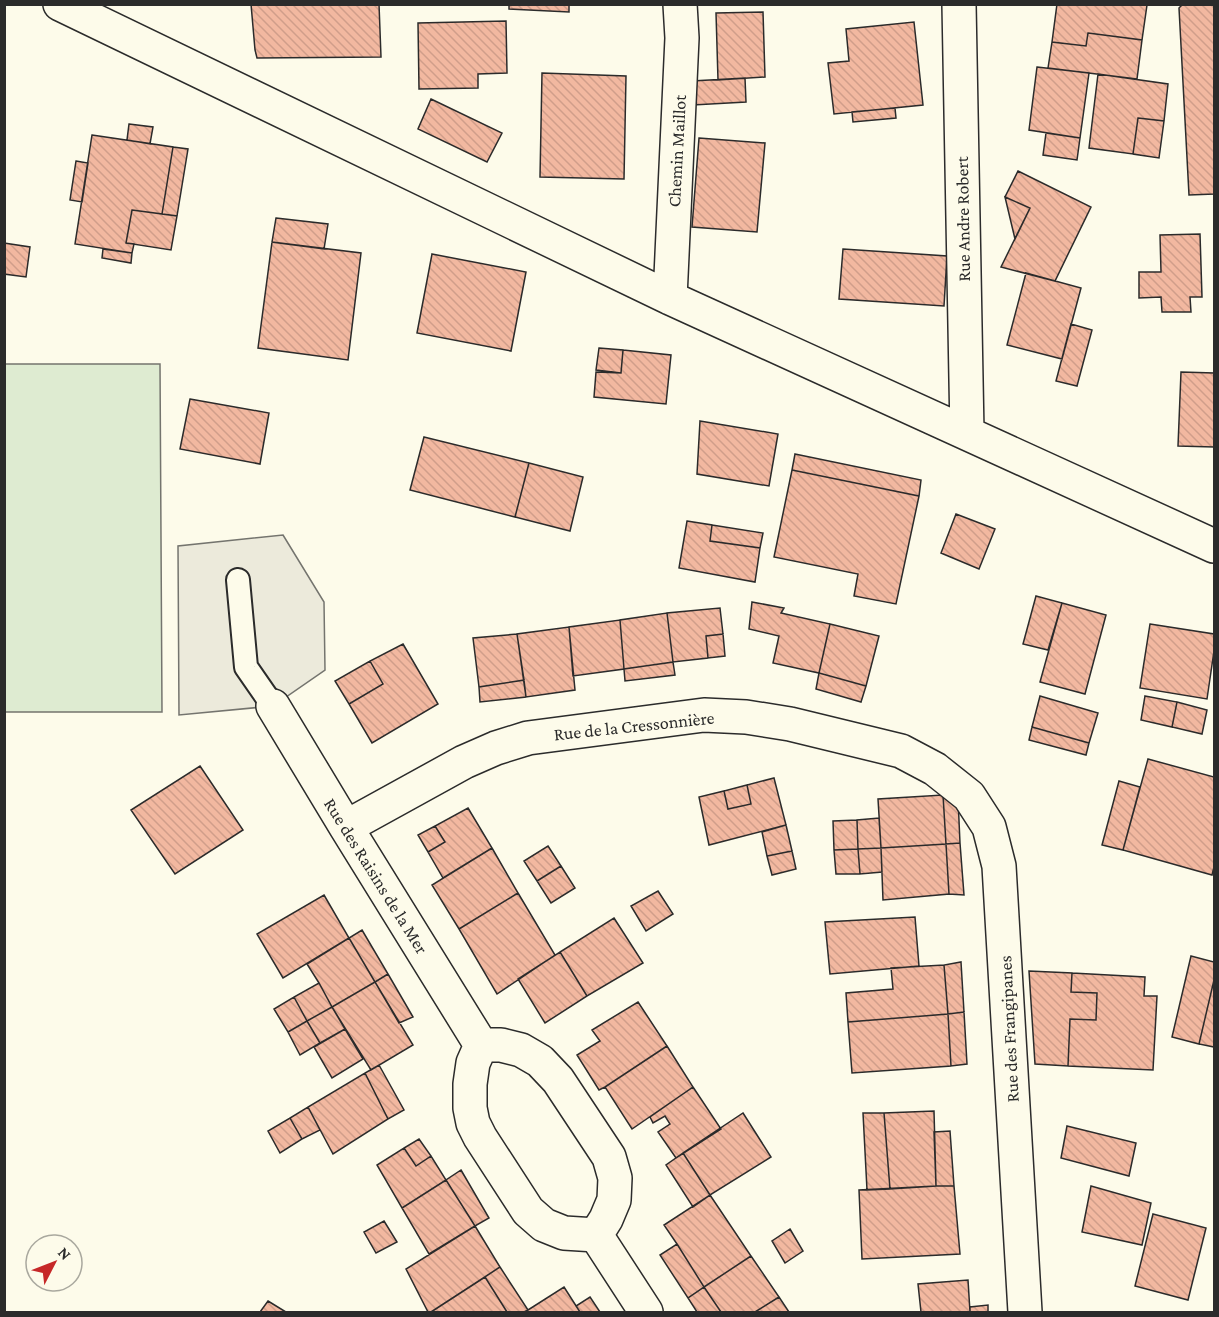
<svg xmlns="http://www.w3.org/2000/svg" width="1219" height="1317" viewBox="0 0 1219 1317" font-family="'Crimson Pro',serif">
  <defs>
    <pattern id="building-back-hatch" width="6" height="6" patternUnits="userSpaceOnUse" patternTransform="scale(1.5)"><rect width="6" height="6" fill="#f2b8a0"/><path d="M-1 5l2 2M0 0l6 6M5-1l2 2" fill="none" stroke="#d09e8a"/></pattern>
  </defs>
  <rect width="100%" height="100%" fill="#fdfbea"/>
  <!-- garden -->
  <path fill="#deebd1" stroke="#74746e" stroke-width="1.5" d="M5 364H160L162 712H5Z"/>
  <!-- parking -->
  <path fill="#eceadb" stroke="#74746e" stroke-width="1.5" d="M283 535 324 602 325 670 273 706 179 715 178 546Z"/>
  <!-- building -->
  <path fill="url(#building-back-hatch)" stroke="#2b2b2b" stroke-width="1.5" d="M251 4H379L381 57 257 58 255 50Z
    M509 4H569V12L509 9Z
    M1057 4 1147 5 1142 40 1088 33 1086 46 1052 42Z
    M1183 4H1214V194L1189 195 1179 8Z
    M763 12 765 77 718 80 716 13Z
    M506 21 507 73 478 74V88L419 89 418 23Z
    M914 22 923 105 834 114 828 63 849 61 846 29Z
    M1088 33 1142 40 1137 79 1048 68 1052 42 1086 46Z
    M1037 67 1089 73 1080 138 1029 130Z
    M542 73 626 76 624 179 540 177Z
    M1098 74 1168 84 1164 121 1138 118 1133 154 1089 148Z
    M745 78 746 102 693 105 692 81Z
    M431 99 502 133 487 162 418 129Z
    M895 108 896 118 853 122 852 112Z
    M1138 118 1164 121 1159 158 1133 154Z
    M129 124 153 127 150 144 127 140Z
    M1046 133 1080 138 1077 160 1043 155Z
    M92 135 173 147 162 214 132 210 126 243 134 244 132 253 75 244Z
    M699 138 765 143 757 232 692 227Z
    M173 147 188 149 177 216 162 214Z
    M76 161 88 163 82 202 70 200Z
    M1018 171 1091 207 1055 281 1001 267 1030 208 1005 197Z
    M1005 197 1030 208 1015 239Z
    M132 210 177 216 171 250 126 243Z
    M276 218 328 224 324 249 272 242Z
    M1200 234 1202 297H1190L1191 312H1162L1161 297 1139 298V272H1161L1160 235Z
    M272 242 361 253 348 360 258 348Z
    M4 243 30 247 26 277 4 274Z
    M103 249 132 253 131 263 102 258Z
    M843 249 947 256 944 306 839 299Z
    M432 254 526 272 511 351 417 333Z
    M1026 273 1081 288 1062 359 1007 345Z
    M1071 324 1092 330 1077 386 1056 381Z
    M599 348 623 350 621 373 596 370Z
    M623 350 671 355 666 404 594 397 596 372 621 373Z
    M1181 372 1214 373V447L1178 446Z
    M190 399 269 413 260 464 180 449Z
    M700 421 778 434 769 486 697 474Z
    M424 437 529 463 515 517 410 490Z
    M795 454 921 480 919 496 792 470Z
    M529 463 583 477 570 531 515 517Z
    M792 470 919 496 896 604 854 596 858 574 774 557Z
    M956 514 995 529 979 569 941 553Z
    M687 521 712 525 710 541 760 548 755 582 679 568Z
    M712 525 763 533 760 548 710 541Z
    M1036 596 1062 603 1048 650 1023 644Z
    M752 602 784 608 781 613 830 624 819 673 773 663 779 636 749 629Z
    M1062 603 1106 615 1085 694 1040 682Z
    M720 608 723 634 706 636 708 658 673 662 667 613Z
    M667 613 673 662 624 669 620 620Z
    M620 620 624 669 573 676 569 627Z
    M830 624 879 636 866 686 819 673Z
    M1150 624 1214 634V651L1207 699 1140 688Z
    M569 627 575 690 526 697 517 634Z
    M517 634 524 680 479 687 473 638Z
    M723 634 725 656 708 658 706 636Z
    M403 644 438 704 372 743 349 704 383 684 370 661Z
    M370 661 383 684 349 704 335 681Z
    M673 662 675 675 625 681 624 669Z
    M819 673 866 686 861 702 816 689Z
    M524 680 526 697 480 702 479 687Z
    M1040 696 1098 713 1089 743 1032 727Z
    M1145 696 1177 702 1172 727 1141 720Z
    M1177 702 1207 710 1202 734 1172 727Z
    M1032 727 1089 743 1086 755 1029 740Z
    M1148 759 1214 777V867L1212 875 1123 850Z
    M200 766 243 830 175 874 131 810Z
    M774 778 786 825 709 845 699 797 724 791 728 809 751 804 747 785Z
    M1119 781 1140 787 1123 850 1102 845Z
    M747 785 751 804 728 809 724 791Z
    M943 795 946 844 881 848 878 799Z
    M943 795 958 798 960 843 946 844Z
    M468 808 492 848 443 878 428 852 445 842 435 826Z
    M879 818 881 848 858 849 857 820Z
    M857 820 858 849 834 850 833 821Z
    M786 825 792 851 767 856 762 832Z
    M435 826 445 842 428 852 418 835Z
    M960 843 964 895 949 894 946 844Z
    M946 844 949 894 883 900 881 848Z
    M548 846 561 866 537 881 524 861Z
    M492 848 518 893 459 929 432 885Z
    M881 848 882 872 860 874 858 849Z
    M858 849 860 874H836L834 850Z
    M792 851 796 869 772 875 767 856Z
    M561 866 575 888 551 903 537 881Z
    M658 891 673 914 646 931 631 906Z
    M518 893 555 955 497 994 459 929Z
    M324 895 349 938 283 978 257 934Z
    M915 917 919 966 830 974 825 922Z
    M614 918 643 963 587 996 560 952Z
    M362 930 388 974 375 982 349 938Z
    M349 938 375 982 332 1007 319 983 307 964Z
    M560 952 587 996 545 1023 518 979Z
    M1191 956 1214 962V980L1199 1044 1172 1037Z
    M961 962 964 1012 948 1014 944 965Z
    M944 965 948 1014 848 1022 846 993 893 989 891 968Z
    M1029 971 1072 973 1071 992 1097 993 1096 1020 1070 1019 1068 1066 1035 1064Z
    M1072 973 1145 977 1144 996H1157L1153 1070 1068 1066 1070 1019 1096 1020 1097 993 1071 992Z
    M388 974 413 1017 399 1023 375 982Z
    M1214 980V1047L1199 1044Z
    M375 982 413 1045 371 1070 332 1007Z
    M319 983 332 1007 307 1021 294 997Z
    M294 997 307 1021 288 1032 274 1009Z
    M638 1002 667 1046 605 1087 599 1090 577 1055 600 1041 592 1030Z
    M332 1007 345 1029 320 1043 307 1021Z
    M964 1012 967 1064 951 1066 948 1014Z
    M948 1014 951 1066 852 1073 848 1022Z
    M307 1021 320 1043 300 1055 288 1032Z
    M345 1029 363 1059 332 1078 314 1047Z
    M667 1046 693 1087 632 1129 605 1087Z
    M379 1065 404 1110 388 1119 365 1073Z
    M365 1073 388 1119 333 1154 308 1107Z
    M693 1087 721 1129 676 1158 658 1132 670 1124 665 1116 653 1123 650 1117Z
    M308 1107 320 1130 302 1139 290 1118Z
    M934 1111 936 1186 890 1189 884 1113Z
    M743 1113 771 1157 710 1195 683 1153Z
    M863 1113H884L890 1189 867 1190Z
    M290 1118 302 1139 280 1153 268 1131Z
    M1067 1126 1136 1143 1129 1176 1061 1158Z
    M950 1131 954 1186H936L934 1132Z
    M419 1139 431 1156 416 1166 404 1148Z
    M404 1148 416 1166 431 1156 446 1180 402 1208 377 1165Z
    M683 1153 710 1195 693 1207 666 1165Z
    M461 1170 489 1218 475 1226 446 1180Z
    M446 1180 475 1226 429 1254 402 1208Z
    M936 1186H954L960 1254 862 1259 859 1190Z
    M1091 1186 1151 1203 1142 1245 1082 1232Z
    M710 1195 751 1256 704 1287 677 1244 664 1225Z
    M1153 1214 1206 1228 1188 1300 1135 1286Z
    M384 1221 397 1242 376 1253 364 1232Z
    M475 1226 500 1267 431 1312H428L406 1269Z
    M790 1229 803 1251 785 1263 772 1241Z
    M677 1244 704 1287 688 1298 660 1255Z
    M751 1256 779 1297 755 1312H721L704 1287Z
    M500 1267 528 1310 524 1312H507L485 1277Z
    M485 1277 507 1312H431Z
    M968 1280 970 1312H921L918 1284Z
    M564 1287 580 1312H524L528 1310Z
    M704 1287 721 1312H697L688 1298Z
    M590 1297 600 1312H580L576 1306Z
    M779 1297 789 1312H755Z
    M268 1301 286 1312H260Z
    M988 1305V1312H970V1307Z"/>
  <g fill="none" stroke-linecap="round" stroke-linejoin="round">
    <!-- service casing -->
    <g stroke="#2b2b2b" stroke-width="26">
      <path id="service" d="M238 580 246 667 273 706"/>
    </g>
    <!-- minor casing -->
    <g stroke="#2b2b2b" stroke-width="36">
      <path id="minor" d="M60 4 670 298 1214 546
        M959 4 967 433
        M670 298 682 38 680 4
        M273 706 346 827 481 1045 473 1063 470 1084V1108L473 1123 480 1137 528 1211 544 1225 564 1233 596 1235 646 1312
        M346 827 464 762 496 748 528 738 704 715 746 717 790 724 901 751 935 769 969 796 989 827 999 866 1025 1312
        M481 1045H501L521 1050 540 1061 558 1080 609 1157 615 1178 614 1200 606 1219 596 1235"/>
    </g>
    <!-- service -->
    <use href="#service" stroke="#fdfbea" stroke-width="22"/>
    <!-- minor -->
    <use href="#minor" stroke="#fdfbea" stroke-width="33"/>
  </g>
  <g text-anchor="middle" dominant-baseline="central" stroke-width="4.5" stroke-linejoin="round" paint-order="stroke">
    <!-- street labels -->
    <g font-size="18" fill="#2b2b2b" stroke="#fdfbea">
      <text transform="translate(677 151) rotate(-87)">Chemin Maillot</text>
      <text transform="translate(963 219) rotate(-91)">Rue Andre Robert</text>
      <text transform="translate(634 726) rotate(-6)">Rue de la Cressonnière</text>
      <text transform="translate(376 876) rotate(58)">Rue des Raisins de la Mer</text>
      <text transform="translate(1009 1029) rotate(-93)">Rue des Frangipanes</text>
    </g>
  </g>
  <!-- border -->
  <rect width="1219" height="1317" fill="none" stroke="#2b2b2b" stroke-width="12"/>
  <!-- north arrow -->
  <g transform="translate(54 1263) rotate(48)"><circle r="28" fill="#fdfbea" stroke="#a9a89e" stroke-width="1.5"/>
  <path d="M0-4.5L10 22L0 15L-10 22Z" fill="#c62828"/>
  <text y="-9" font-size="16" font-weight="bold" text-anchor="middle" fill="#2b2b2b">N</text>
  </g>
</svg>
